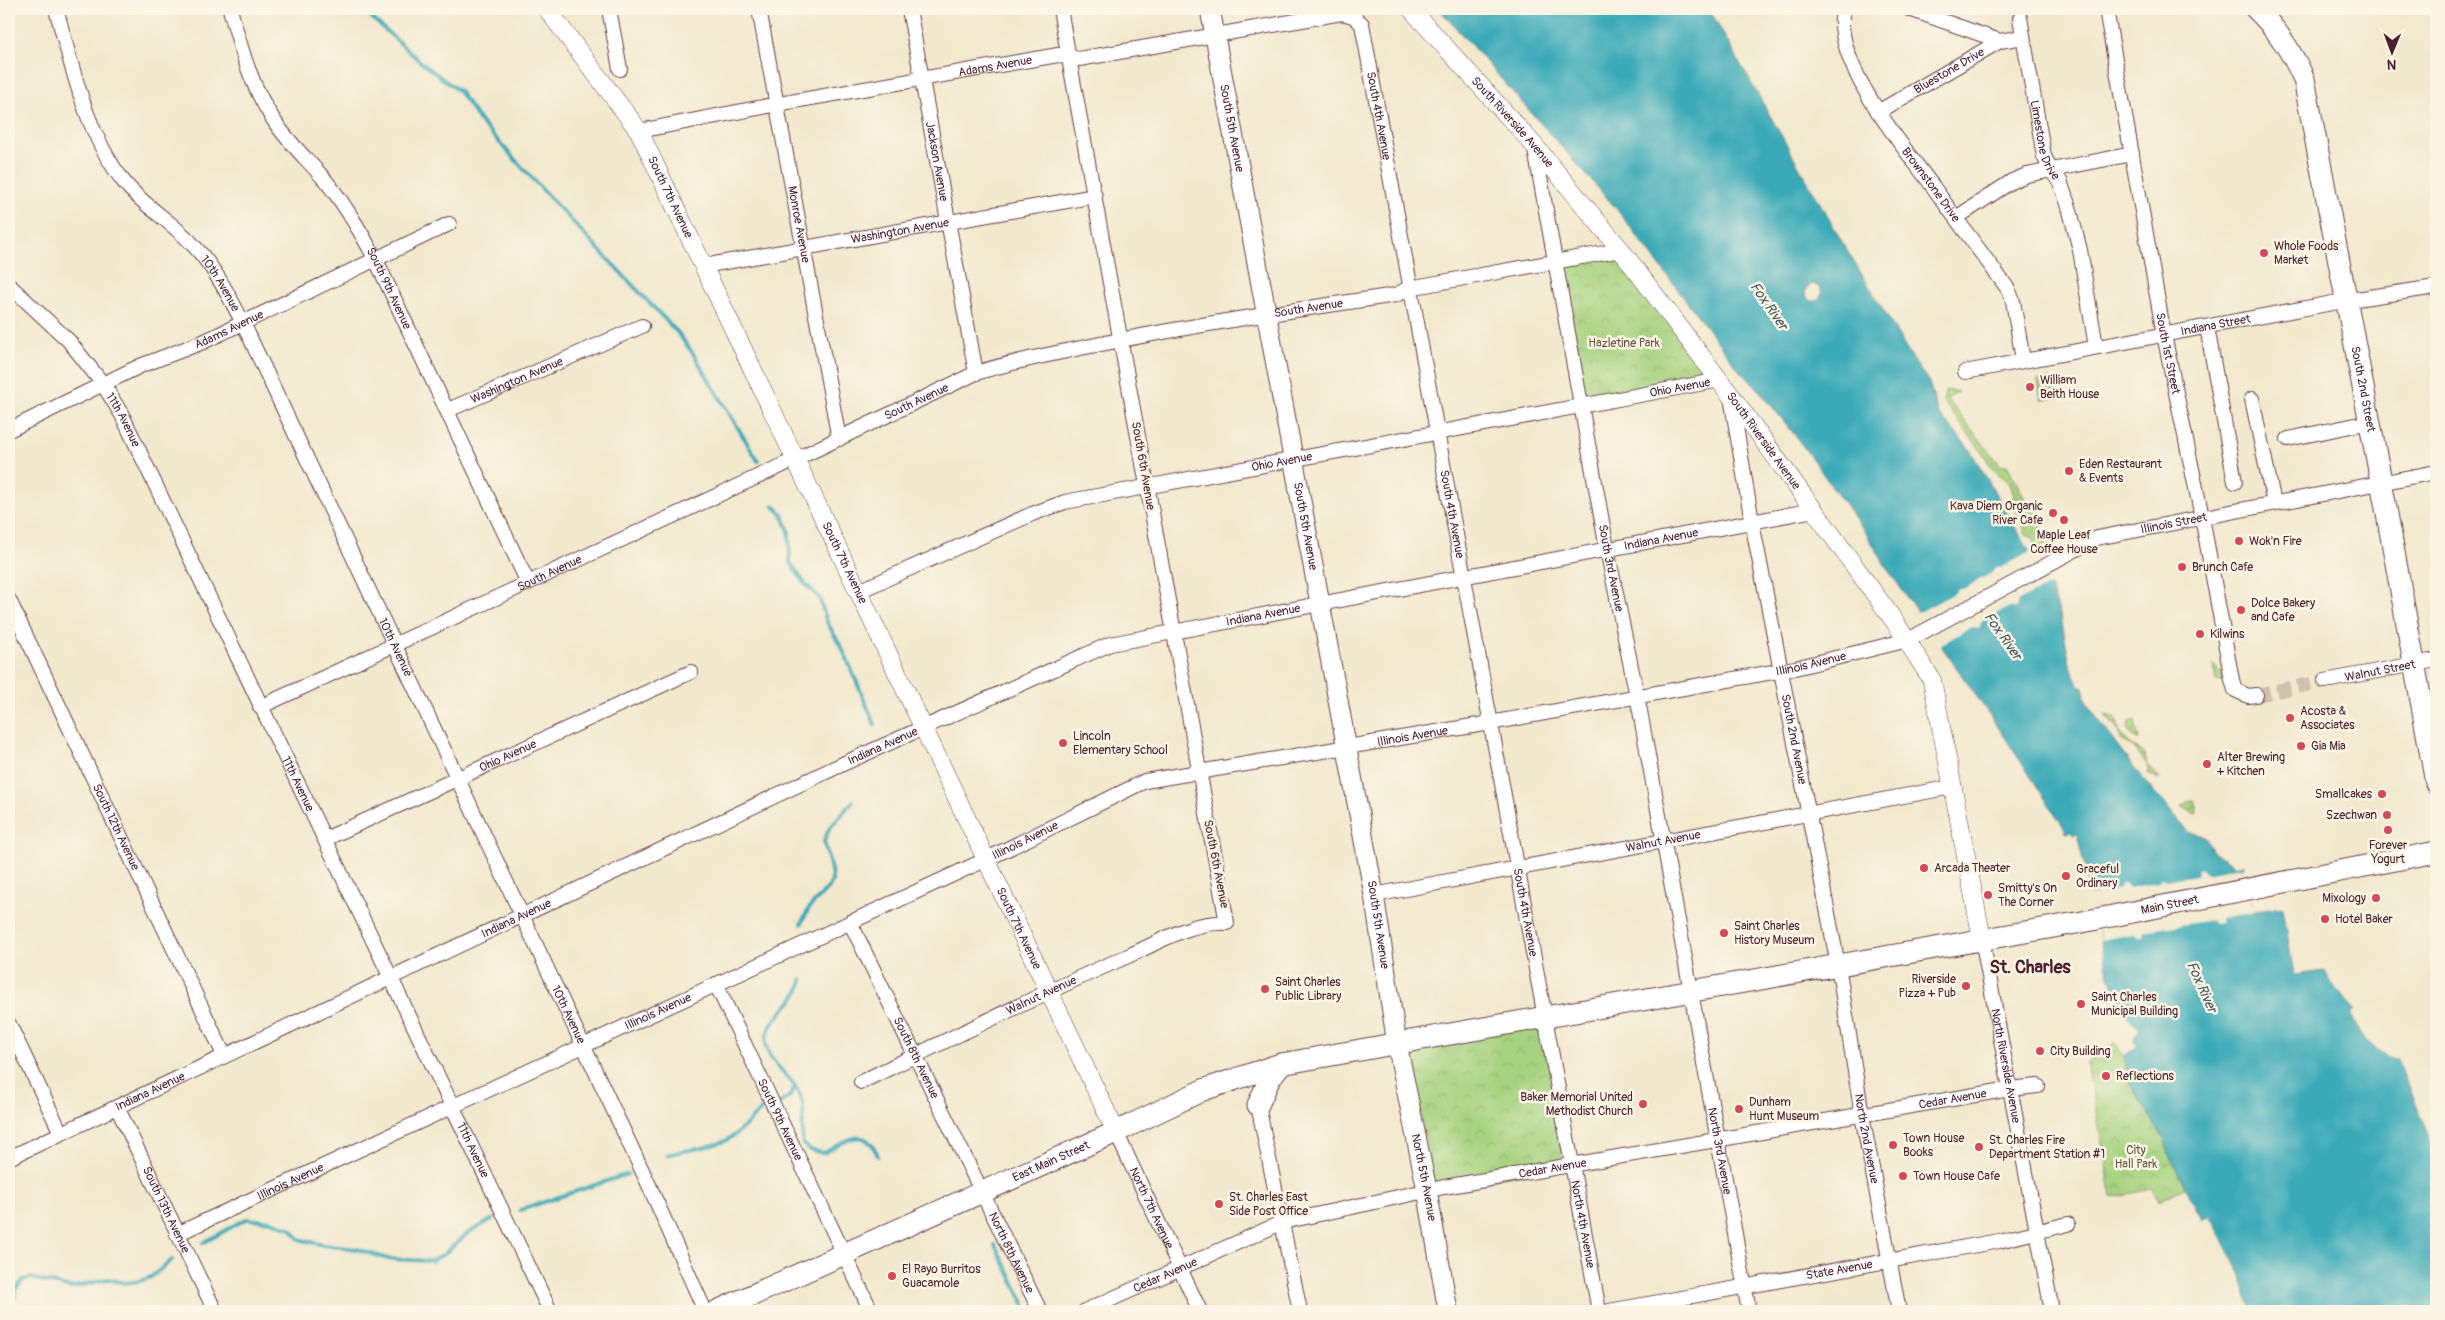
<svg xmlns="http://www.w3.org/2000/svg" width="2445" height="1320" viewBox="0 0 2445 1320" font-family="Pangolin,sans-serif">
  <defs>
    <pattern id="grass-dots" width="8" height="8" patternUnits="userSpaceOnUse" patternTransform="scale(1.25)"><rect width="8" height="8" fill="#a7d380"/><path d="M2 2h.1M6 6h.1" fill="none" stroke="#91b56f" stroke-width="1.8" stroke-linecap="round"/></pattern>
    <pattern id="park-crowns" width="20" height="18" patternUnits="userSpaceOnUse" patternTransform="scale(1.25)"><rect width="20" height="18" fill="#a7d380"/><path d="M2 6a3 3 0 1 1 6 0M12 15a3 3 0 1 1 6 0" fill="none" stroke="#91b56f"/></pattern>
    <pattern id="garden-furrows" width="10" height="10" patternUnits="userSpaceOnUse" patternTransform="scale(1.25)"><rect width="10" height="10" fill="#a7d380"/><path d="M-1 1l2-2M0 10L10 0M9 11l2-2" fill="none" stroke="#91b56f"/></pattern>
  </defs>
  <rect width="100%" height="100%" fill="#fcf5e5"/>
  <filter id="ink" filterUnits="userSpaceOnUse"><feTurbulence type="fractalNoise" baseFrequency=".02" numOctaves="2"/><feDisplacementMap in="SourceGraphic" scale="10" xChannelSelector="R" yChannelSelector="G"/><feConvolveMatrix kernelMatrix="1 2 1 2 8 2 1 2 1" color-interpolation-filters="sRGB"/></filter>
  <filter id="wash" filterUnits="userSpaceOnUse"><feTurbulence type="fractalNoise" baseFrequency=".0096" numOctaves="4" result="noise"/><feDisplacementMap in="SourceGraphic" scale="20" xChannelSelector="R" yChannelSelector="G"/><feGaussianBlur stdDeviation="1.12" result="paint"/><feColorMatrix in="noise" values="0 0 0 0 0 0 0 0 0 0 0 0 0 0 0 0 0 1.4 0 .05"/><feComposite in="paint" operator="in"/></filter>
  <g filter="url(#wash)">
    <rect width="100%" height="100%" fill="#f2e8cd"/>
    <!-- grass -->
    <path fill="url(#grass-dots)" stroke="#787956" d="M1946 390 1958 392 1947 399 2001 466 2007 465 2032 512 2039 511 2043 534 2057 532V539L2038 549 2033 538 2026 534 2021 520 2010 502 2014 496 2010 484 1991 467 1985 456 1943 401Z"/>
    <!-- park -->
    <path fill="url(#park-crowns)" stroke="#787956" d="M1622 252 1712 377 1583 402 1558 265Z
      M1545 1023 1572 1164 1435 1189 1408 1053Z
      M2115 1043 2124 1056 2128 1081 2164 1139 2169 1155 2185 1188 2158 1201 2153 1189 2112 1197 2087 1063Z"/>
    <!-- garden -->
    <path fill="url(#garden-furrows)" stroke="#787956" d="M2051 378 2054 397 2041 400 2038 380Z
      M2213 665 2222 673 2225 681H2216Z
      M2105 715 2113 717 2117 721 2119 732 2132 746 2145 754 2147 765 2160 780 2148 773 2147 764 2132 746 2121 740 2119 731Z
      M2135 720 2139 740H2137L2127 729 2129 722Z
      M2193 800 2196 805V814L2181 807Z"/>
    <!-- water -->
    <path fill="#3aaab8" stroke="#426472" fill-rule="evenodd" d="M1439 9H1709L1840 238 1914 361 1929 382 1938 413 1969 448 2051 588 2061 617 2071 669 2079 685 2084 687 2085 699 2089 707 2135 769 2188 832 2205 836 2214 853 2231 863 2232 866 2243 864 2244 867 2240 868 2255 911 2283 907 2294 975 2324 971 2329 981 2355 1010 2351 1013C2352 1031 2380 1057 2397 1059L2436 1154V1311H2252L2240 1273 2210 1216 2203 1221 2169 1155 2164 1139 2128 1081 2124 1056 2137 1047 2134 1039 2140 1029 2123 1013 2124 1006 2109 976 2077 834 2073 835 2072 832 2066 833 2065 829 1998 727 1888 570 1866 533 1794 434 1754 384 1742 374 1615 207ZM1812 284 1820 287 1822 294 1818 301H1810L1805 295 1806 288Z"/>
    <!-- pier -->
    <path fill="#f2e8cd" d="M2032 551 2051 584 2018 601 2016 608 2009 607 1981 622 1979 629 1971 627 1939 646 1916 614 1955 593 1957 589H1963L1992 573 1995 568H2000Z
      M2240 867 2255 911 2221 918 2220 923 2214 924 2211 920 2144 931 2143 937H2138L2134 934 2101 940 2089 895 2119 889 2121 884 2125 883 2129 888 2159 882 2160 878 2166 880 2197 875 2199 869H2203L2207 874Z"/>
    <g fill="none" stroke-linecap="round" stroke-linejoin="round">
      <!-- stream -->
      <path stroke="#3aaab8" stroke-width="4" d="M362 9 423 64 459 91 480 121 550 198 678 333 694 355 758 461
        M774 506 782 514 789 531 790 562 805 584 819 597 827 622 843 650 875 725
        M801 924 809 908 829 887 832 881 831 870 824 841 829 829 853 801
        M802 979C799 1005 769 1014 766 1040 764 1062 793 1076 800 1095 807 1110 800 1128 803 1144L810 1150 823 1153C846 1143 864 1122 878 1156
        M780 1103 790 1096 795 1087
        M667 1155C687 1149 709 1149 727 1140 742 1132 752 1117 765 1107
        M520 1210 628 1174
        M203 1243 246 1219 272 1221 291 1229 299 1239 323 1245 357 1249 388 1259 431 1261 443 1255 468 1233 493 1219
        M995 1245 1028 1311
        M15 1299V1290L23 1280 31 1278 71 1288 107 1279 125 1283 140 1281 151 1277 172 1260"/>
    </g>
  </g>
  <g filter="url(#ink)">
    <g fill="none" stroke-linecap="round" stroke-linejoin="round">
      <!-- minor-tunnel -->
      <path stroke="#d0c0ad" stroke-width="14" stroke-dasharray="14 7" stroke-linecap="butt" d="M2256 695 2325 681"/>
      <!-- minor casing -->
      <g stroke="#633d43" stroke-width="16">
        <g id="minor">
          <path id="s1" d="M56 9C73 68 85 132 124 182 144 207 173 222 194 246 215 268 229 296 243 323L648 1183 705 1311"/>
          <path id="s2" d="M230 9C241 49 252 90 277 125 291 145 309 161 325 180 345 204 361 232 376 260L528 583"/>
          <path d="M609 9 620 69"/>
          <path id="s3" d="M759 9 839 439"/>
          <path id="s4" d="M909 9 976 373"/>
          <path id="s5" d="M1843 9C1832 63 1903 146 1934 188 1958 222 1983 255 2008 289L2013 301 2023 360"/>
          <path d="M1909 9 2000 41"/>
          <path id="s6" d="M2106 9 2164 335 2202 517 2232 680 2235 690 2248 696 2256 695"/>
          <path id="s7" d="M2020 18 2044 156 2051 171 2060 181 2069 207 2080 250 2096 347"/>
          <path id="s8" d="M1878 112 2000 41 2023 37"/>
          <path id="s9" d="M639 131 778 104 1058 55 1079 59 1342 13 1353 16 1362 24 1599 1311"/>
          <path id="s10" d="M1534 144 1607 549 1640 711 1749 1311"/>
          <path d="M1956 218 2012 181 2027 175 2132 154"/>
          <path id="s11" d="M703 266 1095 196"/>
          <path id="s12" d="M9 285 69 341 103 384 122 415 550 1311"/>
          <path d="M2207 327 2235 482"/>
          <path id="s13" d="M1965 372 2343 301 2436 287"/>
          <path id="s14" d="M1731 397 1752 522 1838 965 1862 1115 1899 1311"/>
          <path d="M2252 399 2274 503"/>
          <path id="s15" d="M448 410 642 326"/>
          <path id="s16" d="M9 430 140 366 203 342 449 224"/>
          <path d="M2288 439 2370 422"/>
          <path id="s17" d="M859 591 1032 514 1065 502 1720 380"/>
          <path id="s18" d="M9 600 224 1055"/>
          <path id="s19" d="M2325 681 2436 660"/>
          <path id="s20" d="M260 707 796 459 976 373C1014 361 1053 354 1091 346 1192 325 1294 310 1396 295L1409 288 1621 250"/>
          <path id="s21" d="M325 839 691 672"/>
          <path id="s22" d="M1374 895 1952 787"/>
          <path id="s23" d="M850 922 1040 1311"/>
          <path id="s24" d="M1982 939 2052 1311"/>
          <path id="s25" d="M716 984 871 1311"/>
          <path d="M9 1024 61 1133"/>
          <path id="s26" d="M861 1082C949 1039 1038 995 1128 956 1160 942 1191 921 1227 923L1060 9"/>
          <path d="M1258 1105 1300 1311"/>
          <path id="s27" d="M117 1107 215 1311"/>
          <path id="s28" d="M1116 1132 1200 1311"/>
          <path id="s29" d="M9 1158 847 762 1110 644 1814 510"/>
          <path id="s30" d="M177 1234 987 859 1145 781 1490 723 1795 668 1908 640 2097 538 2436 472"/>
          <path id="s31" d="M1085 1311 1283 1222 1444 1187 2010 1089 2038 1086"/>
          <path id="s32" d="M1609 1311 1999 1241 2068 1224"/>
        </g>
      </g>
      <!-- tertiary casing -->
      <g stroke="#633d43" stroke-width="19">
        <g id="tertiary">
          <path id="s33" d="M547 9 639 131 1116 1132"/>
          <path id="s34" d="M1411 9 1533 144 1621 250 1732 397 1895 622 1932 680 1982 939"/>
        </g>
      </g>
      <!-- secondary casing -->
      <g stroke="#633d43" stroke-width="21">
        <g id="secondary">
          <path id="s35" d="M1210 9 1374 895 1397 1044 1427 1190 1448 1311"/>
        </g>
      </g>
      <!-- primary casing -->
      <g stroke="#633d43" stroke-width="23">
        <g id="primary">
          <path id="s36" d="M2256 9C2277 29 2292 52 2304 79L2381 481 2436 783"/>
          <path d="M1258 1105 1270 1078 1281 1064"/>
          <path id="s37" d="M717 1311 1116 1132 1203 1090 1281 1064 2082 922 2436 852"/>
        </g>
      </g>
      <!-- minor -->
      <use href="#minor" stroke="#fff" stroke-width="14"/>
      <!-- tertiary -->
      <use href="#tertiary" stroke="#fff" stroke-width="18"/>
      <!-- secondary -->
      <use href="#secondary" stroke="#fff" stroke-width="19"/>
      <!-- primary -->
      <use href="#primary" stroke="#fff" stroke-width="21"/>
    </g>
  </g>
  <!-- markers -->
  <g fill="#d1495b" stroke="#fcf5e5" stroke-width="2">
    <circle cx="2264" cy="253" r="5"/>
    <circle cx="2030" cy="387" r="5"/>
    <circle cx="2069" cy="471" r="5"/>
    <circle cx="2053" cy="513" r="5"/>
    <circle cx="2064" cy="520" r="5"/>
    <circle cx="2239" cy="541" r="5"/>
    <circle cx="2182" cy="567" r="5"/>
    <circle cx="2241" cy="610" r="5"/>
    <circle cx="2200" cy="634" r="5"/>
    <circle cx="2290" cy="718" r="5"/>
    <circle cx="1063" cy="743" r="5"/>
    <circle cx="2301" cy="746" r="5"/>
    <circle cx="2207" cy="764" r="5"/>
    <circle cx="2382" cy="794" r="5"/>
    <circle cx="2387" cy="815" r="5"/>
    <circle cx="2388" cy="830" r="5"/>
    <circle cx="1924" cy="868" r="5"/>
    <circle cx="2066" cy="876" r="5"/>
    <circle cx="1988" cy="895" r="5"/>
    <circle cx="2376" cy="898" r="5"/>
    <circle cx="2325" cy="919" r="5"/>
    <circle cx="1724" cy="933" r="5"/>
    <circle cx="1966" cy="986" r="5"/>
    <circle cx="1265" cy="989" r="5"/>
    <circle cx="2081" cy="1004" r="5"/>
    <circle cx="2040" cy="1051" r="5"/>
    <circle cx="2106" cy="1076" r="5"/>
    <circle cx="1643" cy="1104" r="5"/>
    <circle cx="1739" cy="1109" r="5"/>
    <circle cx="1893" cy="1145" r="5"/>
    <circle cx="1979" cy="1147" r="5"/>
    <circle cx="1903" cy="1176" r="5"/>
    <circle cx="1219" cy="1204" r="5"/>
    <circle cx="892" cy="1276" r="5"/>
  </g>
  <g text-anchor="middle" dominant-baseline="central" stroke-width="5" stroke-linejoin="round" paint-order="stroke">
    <!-- street labels -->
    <g font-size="12" fill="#4a1f2b" stroke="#fcf5e5">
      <text stroke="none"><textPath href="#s9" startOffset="362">Adams Avenue</textPath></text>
      <text stroke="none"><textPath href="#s8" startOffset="82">Bluestone Drive</textPath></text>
      <text stroke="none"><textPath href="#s9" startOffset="831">South 4th Avenue</textPath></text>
      <text stroke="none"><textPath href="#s34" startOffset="152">South Riverside Avenue</textPath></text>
      <text stroke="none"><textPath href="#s35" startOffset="121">South 5th Avenue</textPath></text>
      <text stroke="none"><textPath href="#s7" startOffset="125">Limestone Drive</textPath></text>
      <text stroke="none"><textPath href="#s4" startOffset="155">Jackson Avenue</textPath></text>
      <text stroke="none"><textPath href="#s5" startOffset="201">Brownstone Drive</textPath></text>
      <text stroke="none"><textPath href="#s33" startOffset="226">South 7th Avenue</textPath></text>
      <text stroke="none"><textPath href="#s3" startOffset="219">Monroe Avenue</textPath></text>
      <text stroke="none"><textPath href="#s11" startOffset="200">Washington Avenue</textPath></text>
      <text stroke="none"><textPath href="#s1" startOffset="328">10th Avenue</textPath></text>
      <text stroke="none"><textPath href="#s2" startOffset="325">South 9th Avenue</textPath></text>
      <text stroke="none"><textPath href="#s20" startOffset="1129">South Avenue</textPath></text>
      <text stroke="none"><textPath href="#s13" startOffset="255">Indiana Street</textPath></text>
      <text stroke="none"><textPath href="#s16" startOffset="242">Adams Avenue</textPath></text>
      <text stroke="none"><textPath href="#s6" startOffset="350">South 1st Street</textPath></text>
      <text stroke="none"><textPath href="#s15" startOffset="75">Washington Avenue</textPath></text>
      <text stroke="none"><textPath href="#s17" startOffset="850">Ohio Avenue</textPath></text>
      <text stroke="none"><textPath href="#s36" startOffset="401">South 2nd Street</textPath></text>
      <text stroke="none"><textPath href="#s20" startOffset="724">South Avenue</textPath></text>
      <text stroke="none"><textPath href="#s12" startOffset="178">11th Avenue</textPath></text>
      <text stroke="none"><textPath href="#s34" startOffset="558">South Riverside Avenue</textPath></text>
      <text stroke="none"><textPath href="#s17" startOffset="445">Ohio Avenue</textPath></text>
      <text transform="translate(1143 466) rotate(80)">South 6th Avenue</text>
      <text stroke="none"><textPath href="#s9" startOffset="1236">South 4th Avenue</textPath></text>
      <text stroke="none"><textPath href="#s30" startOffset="2138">Illinois Street</textPath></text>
      <text stroke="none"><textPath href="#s35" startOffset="526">South 5th Avenue</textPath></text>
      <text stroke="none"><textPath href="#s29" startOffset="1776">Indiana Avenue</textPath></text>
      <text stroke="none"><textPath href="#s33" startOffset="631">South 7th Avenue</textPath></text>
      <text stroke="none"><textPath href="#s10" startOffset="431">South 3rd Avenue</textPath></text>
      <text stroke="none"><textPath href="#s20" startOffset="319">South Avenue</textPath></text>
      <text stroke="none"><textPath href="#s29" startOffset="1371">Indiana Avenue</textPath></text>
      <text stroke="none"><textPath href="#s1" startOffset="732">10th Avenue</textPath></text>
      <text stroke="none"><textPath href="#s30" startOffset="1745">Illinois Avenue</textPath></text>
      <text stroke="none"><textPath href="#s19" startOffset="56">Walnut Street</textPath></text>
      <text stroke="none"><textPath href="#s30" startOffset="1340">Illinois Avenue</textPath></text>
      <text stroke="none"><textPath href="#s14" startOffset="348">South 2nd Avenue</textPath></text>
      <text stroke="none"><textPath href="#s29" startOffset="966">Indiana Avenue</textPath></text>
      <text stroke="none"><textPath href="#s21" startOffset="201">Ohio Avenue</textPath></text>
      <text stroke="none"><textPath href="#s12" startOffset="582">11th Avenue</textPath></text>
      <text stroke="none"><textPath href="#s18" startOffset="251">South 12th Avenue</textPath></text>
      <text stroke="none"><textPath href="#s30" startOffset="935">Illinois Avenue</textPath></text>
      <text stroke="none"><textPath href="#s22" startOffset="294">Walnut Avenue</textPath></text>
      <text transform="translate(1216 864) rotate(79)">South 6th Avenue</text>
      <text stroke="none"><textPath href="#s37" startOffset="1519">Main Street</textPath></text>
      <text stroke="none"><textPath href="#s9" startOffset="1641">South 4th Avenue</textPath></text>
      <text stroke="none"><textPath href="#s29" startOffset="561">Indiana Avenue</textPath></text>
      <text stroke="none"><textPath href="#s35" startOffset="931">South 5th Avenue</textPath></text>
      <text stroke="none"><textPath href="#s33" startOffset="1036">South 7th Avenue</textPath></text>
      <text stroke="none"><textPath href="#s26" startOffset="200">Walnut Avenue</textPath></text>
      <text stroke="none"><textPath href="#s30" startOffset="530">Illinois Avenue</textPath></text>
      <text stroke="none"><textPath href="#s1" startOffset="1138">10th Avenue</textPath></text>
      <text stroke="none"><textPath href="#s23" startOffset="151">South 8th Avenue</textPath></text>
      <text stroke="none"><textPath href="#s24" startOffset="129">North Riverside Avenue</textPath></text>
      <text stroke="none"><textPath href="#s29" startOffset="156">Indiana Avenue</textPath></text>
      <text stroke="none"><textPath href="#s31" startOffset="898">Cedar Avenue</textPath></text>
      <text stroke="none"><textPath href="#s25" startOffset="150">South 9th Avenue</textPath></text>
      <text stroke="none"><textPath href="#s14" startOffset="754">North 2nd Avenue</textPath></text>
      <text stroke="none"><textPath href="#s12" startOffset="988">11th Avenue</textPath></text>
      <text stroke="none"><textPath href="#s10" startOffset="1024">North 3rd Avenue</textPath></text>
      <text stroke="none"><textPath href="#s37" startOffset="366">East Main Street</textPath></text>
      <text stroke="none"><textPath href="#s31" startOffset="492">Cedar Avenue</textPath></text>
      <text stroke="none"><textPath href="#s35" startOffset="1188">North 5th Avenue</textPath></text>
      <text stroke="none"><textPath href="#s30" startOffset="125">Illinois Avenue</textPath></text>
      <text stroke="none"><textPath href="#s28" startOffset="84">North 7th Avenue</textPath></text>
      <text stroke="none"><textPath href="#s27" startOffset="114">South 13th Avenue</textPath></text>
      <text stroke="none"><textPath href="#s9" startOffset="1958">North 4th Avenue</textPath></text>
      <text stroke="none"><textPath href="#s23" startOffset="368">North 8th Avenue</textPath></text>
      <text stroke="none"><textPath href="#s32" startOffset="234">State Avenue</textPath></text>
      <text stroke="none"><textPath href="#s31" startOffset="88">Cedar Avenue</textPath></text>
    </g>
    <!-- poi labels -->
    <g font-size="12" fill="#4a1f2b" stroke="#fcf5e5" text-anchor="start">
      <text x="2274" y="246">Whole Foods<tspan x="2274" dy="14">Market</tspan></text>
      <text x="2040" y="380">William<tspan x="2040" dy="14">Beith House</tspan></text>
      <text x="2079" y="464">Eden Restaurant<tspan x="2079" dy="14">&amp; Events</tspan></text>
      <text x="2043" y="506" text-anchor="end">Kava Diem Organic<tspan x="2043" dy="14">River Cafe</tspan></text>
      <text x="2064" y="535" text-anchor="middle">Maple Leaf<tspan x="2064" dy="14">Coffee House</tspan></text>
      <text x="2249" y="541">Wok'n Fire</text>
      <text x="2192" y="567">Brunch Cafe</text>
      <text x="2251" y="603">Dolce Bakery<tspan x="2251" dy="14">and Cafe</tspan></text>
      <text x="2210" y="634">Kilwins</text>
      <text x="2300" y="711">Acosta &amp;<tspan x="2300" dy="14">Associates</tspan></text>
      <text x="1073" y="736">Lincoln<tspan x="1073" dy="14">Elementary School</tspan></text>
      <text x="2311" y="746">Gia Mia</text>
      <text x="2217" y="757">Alter Brewing<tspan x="2217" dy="14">+ Kitchen</tspan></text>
      <text x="2372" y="794" text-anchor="end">Smallcakes</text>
      <text x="2377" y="815" text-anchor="end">Szechwan</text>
      <text x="2388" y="845" text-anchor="middle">Forever<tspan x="2388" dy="14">Yogurt</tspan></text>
      <text x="1934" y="868">Arcada Theater</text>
      <text x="2076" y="869">Graceful<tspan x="2076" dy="14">Ordinary</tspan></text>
      <text x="1998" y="888">Smitty's On<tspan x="1998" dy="14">The Corner</tspan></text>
      <text x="2366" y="898" text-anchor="end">Mixology</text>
      <text x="2335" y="919">Hotel Baker</text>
      <text x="1734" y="926">Saint Charles<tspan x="1734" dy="14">History Museum</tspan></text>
      <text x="1956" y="979" text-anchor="end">Riverside<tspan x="1956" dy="14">Pizza + Pub</tspan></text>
      <text x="1275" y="982">Saint Charles<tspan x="1275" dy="14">Public Library</tspan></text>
      <text x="2091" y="997">Saint Charles<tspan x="2091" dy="14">Municipal Building</tspan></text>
      <text x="2050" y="1051">City Building</text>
      <text x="2116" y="1076">Reflections</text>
      <text x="1633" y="1097" text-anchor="end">Baker Memorial United<tspan x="1633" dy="14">Methodist Church</tspan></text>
      <text x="1749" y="1102">Dunham<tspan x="1749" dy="14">Hunt Museum</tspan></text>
      <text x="1903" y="1138">Town House<tspan x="1903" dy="14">Books</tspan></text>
      <text x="1989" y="1140">St. Charles Fire<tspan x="1989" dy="14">Department Station #1</tspan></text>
      <text x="1913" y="1176">Town House Cafe</text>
      <text x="1229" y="1197">St. Charles East<tspan x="1229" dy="14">Side Post Office</tspan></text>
      <text x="902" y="1269">El Rayo Burritos<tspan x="902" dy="14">Guacamole</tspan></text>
    </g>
    <!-- park labels -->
    <g font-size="12" fill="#654" stroke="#fcf5e5">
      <text x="1624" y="343">Hazletine Park</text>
      <text x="2136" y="1150">City<tspan x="2136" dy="14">Hall Park</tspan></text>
    </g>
    <!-- water labels -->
    <g font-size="14" font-style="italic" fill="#445763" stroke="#fcf5e5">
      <text transform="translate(1769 306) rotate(55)">Fox River</text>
      <text transform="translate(2003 636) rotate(55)">Fox River</text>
      <text transform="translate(2202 987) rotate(66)">Fox River</text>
    </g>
    <!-- district labels -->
    <g font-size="18" font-weight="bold" fill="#4a1f2b" stroke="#fcf5e5">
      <text x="2030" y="967">St. Charles</text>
    </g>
  </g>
  <!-- margin -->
  <rect width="2445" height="1320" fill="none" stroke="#fcf5e5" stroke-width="30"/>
  <!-- north arrow -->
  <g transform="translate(2392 52) rotate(181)" stroke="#fcf5e5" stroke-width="4" paint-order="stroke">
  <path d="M0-4L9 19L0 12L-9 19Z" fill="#4a1f2b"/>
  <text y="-8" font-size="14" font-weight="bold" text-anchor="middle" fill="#4a1f2b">N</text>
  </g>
</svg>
